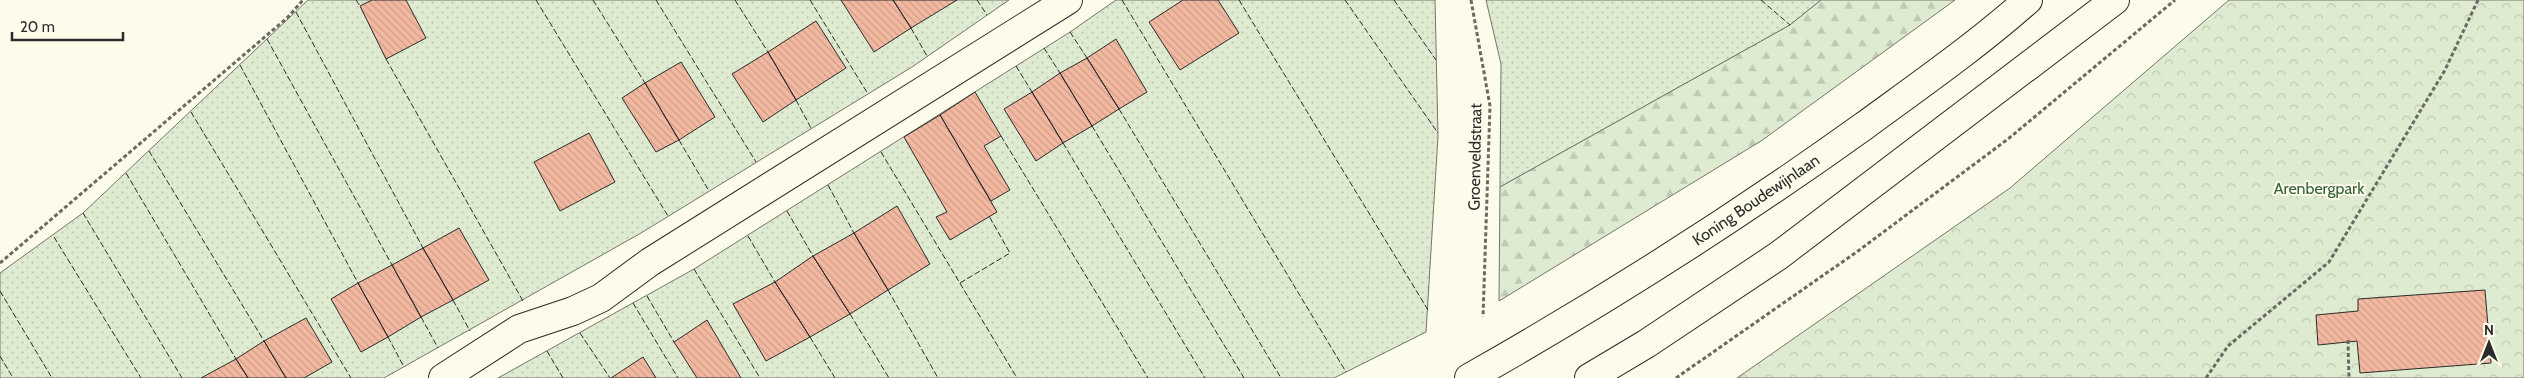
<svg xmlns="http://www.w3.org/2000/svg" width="2524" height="378" viewBox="0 0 2524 378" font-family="Cabin,sans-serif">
  <defs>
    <pattern id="grass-dots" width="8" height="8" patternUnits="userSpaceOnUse" patternTransform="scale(1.25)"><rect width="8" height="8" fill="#deebd1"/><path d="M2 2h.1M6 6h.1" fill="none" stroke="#bfcab4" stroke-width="1.8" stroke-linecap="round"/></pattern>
    <pattern id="forest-firs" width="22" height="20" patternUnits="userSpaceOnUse" patternTransform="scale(1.25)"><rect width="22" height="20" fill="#deebd1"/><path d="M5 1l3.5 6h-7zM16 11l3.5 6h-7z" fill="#bfcab4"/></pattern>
    <pattern id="park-crowns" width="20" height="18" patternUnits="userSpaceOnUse" patternTransform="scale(1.25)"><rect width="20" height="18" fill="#deebd1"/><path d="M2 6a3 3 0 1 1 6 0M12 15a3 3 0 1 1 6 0" fill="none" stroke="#bfcab4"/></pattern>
    <pattern id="building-back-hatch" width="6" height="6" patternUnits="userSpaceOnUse" patternTransform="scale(1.25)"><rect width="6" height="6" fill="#f2b8a0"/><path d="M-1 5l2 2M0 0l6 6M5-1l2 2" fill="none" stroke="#d09e8a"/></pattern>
  </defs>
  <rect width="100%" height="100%" fill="#fdfbea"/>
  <!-- grass -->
  <path fill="url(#grass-dots)" stroke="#74746e" d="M308 0H1009L912 67 641 233 384 378H0V273L83 213Z
    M1116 0H1435L1438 136 1426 332 1334 378H498L694 269 1070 32Z
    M1486 0H1821L1790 25 1500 187 1501 64Z"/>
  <!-- forest -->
  <path fill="url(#forest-firs)" stroke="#74746e" d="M1821 0H1955L1761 141 1499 301 1500 187 1790 25Z"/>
  <!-- park -->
  <path fill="url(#park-crowns)" stroke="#74746e" d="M2229 0H2524V378H1737L2010 188Z"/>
  <!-- building -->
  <path fill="url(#building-back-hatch)" stroke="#2b2b2b" d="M372 0H406L426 38 386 59 360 6Z
    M841 0H893L911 28 874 52Z
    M893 0H957L911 28Z
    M1183 0H1218L1239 33 1180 70 1149 22Z
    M816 21 846 68 796 100 768 52Z
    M1116 39 1147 92 1119 109 1087 58Z
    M768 52 796 100 763 122 732 74Z
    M1087 58 1119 109 1092 126 1060 73Z
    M681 62 715 117 679 140 645 83Z
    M1060 73 1092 126 1063 143 1032 92Z
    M645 83 679 140 656 152 622 98Z
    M975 92 1001 136 984 146 1010 190 991 201 940 115Z
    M1032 92 1063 143 1036 161 1004 109Z
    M940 115 997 212 950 240 936 217 947 212 904 137Z
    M589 133 615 182 560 211 534 162Z
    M897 206 930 264 888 290 854 233Z
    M459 228 489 280 453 300 423 248Z
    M854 233 888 290 850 314 813 256Z
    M423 248 453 300 421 317 392 265Z
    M813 256 850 314 810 337 775 282Z
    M392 265 421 317 388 337 358 283Z
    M775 282 810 337 766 361 733 304Z
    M358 283 388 337 361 352 331 299Z
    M2485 290 2491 363 2360 373 2357 341 2318 345 2316 315 2358 311V299Z
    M306 318 332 362 304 378H286L264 341Z
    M707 320 741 378H697L674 342Z
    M264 341 286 378H248L236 359Z
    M643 357 656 378H611Z
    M236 359 248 378H201Z"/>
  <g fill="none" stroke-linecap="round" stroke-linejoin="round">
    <!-- street casing -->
    <g stroke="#2b2b2b" stroke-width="30">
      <path id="street" d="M443 378 519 329 573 311 601 298 650 262 1068 0"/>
    </g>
    <!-- highway casing -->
    <g stroke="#2b2b2b" stroke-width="30">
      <path id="highway" d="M1469 378C1605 301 1737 217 1864 126 1920 85 1976 46 2028 0
        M1589 378 1646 344 1778 256 2115 0"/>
    </g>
    <!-- path -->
    <path stroke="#6a6964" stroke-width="3" stroke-dasharray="4 2.5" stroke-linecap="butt" d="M1471 0 1490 106 1483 317
      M0 263 287 18 303 0
      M2348 340 2349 378
      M1676 378 1858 251 2008 139 2175 0
      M2206 378 2228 346 2329 262 2445 70 2478 0"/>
    <!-- street -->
    <use href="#street" stroke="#fdfbea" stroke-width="28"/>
    <!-- highway -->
    <use href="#highway" stroke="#fdfbea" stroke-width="28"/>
    <!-- fence -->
    <path stroke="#2b2b2b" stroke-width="1" stroke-dasharray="6 2.5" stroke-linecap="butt" d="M356 0 360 6
      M536 0 668 216
      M593 0 645 83
      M656 0 756 162
      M735 0 768 52
      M810 0 868 94
      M977 0 987 15
      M1122 0 1346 372
      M1239 0 1428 310
      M1345 0 1438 133
      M1394 0 1436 60
      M1761 0 1790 25
      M296 12 423 248
      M911 28 927 56
      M1070 32 1087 58
      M267 39 392 265
      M1044 48 1060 73
      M386 59 523 301
      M240 65 358 283
      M1016 66 1032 92
      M796 100 811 128
      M1119 109 1281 378
      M191 112 351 378
      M1092 126 1244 378
      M1001 136 1148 378
      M679 140 709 191
      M1063 143 1205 378
      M149 151 264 341
      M881 152 1017 378
      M126 173 236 359
      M828 185 854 233
      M787 211 813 256
      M83 213 182 378
      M748 236 775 282
      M54 237 141 378
      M694 269 760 378
      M960 283 1010 253 989 216
      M888 290 938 378
      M0 291 52 378
      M647 296 674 342
      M453 300 470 331
      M633 303 678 378
      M850 314 889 378
      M421 317 438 348
      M580 333 610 378
      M388 337 404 367
      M810 337 835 378
      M547 351 563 378
      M0 356 13 378"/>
  </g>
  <g text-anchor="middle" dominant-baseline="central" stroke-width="4" stroke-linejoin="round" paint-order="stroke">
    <!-- street labels -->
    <g font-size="16" fill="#2b2b2b" stroke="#fdfbea">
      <text transform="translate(1475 157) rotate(-89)">Groenveldstraat</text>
      <text transform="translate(1756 200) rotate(-34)">Koning Boudewijnlaan</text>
    </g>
    <!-- park labels -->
    <g font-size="16" fill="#34623c" stroke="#fdfbea">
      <text x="2319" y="188">Arenbergpark</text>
    </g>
  </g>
  <!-- north arrow -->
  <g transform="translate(2489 343)" stroke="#fdfbea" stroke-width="4" paint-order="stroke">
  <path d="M0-4L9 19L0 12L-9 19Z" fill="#2b2b2b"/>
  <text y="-8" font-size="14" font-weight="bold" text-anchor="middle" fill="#2b2b2b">N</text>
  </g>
  <!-- scale -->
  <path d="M12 32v8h111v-8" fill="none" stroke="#2b2b2b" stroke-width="2.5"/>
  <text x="20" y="32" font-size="15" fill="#2b2b2b" stroke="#fdfbea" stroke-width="4" paint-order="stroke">20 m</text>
</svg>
